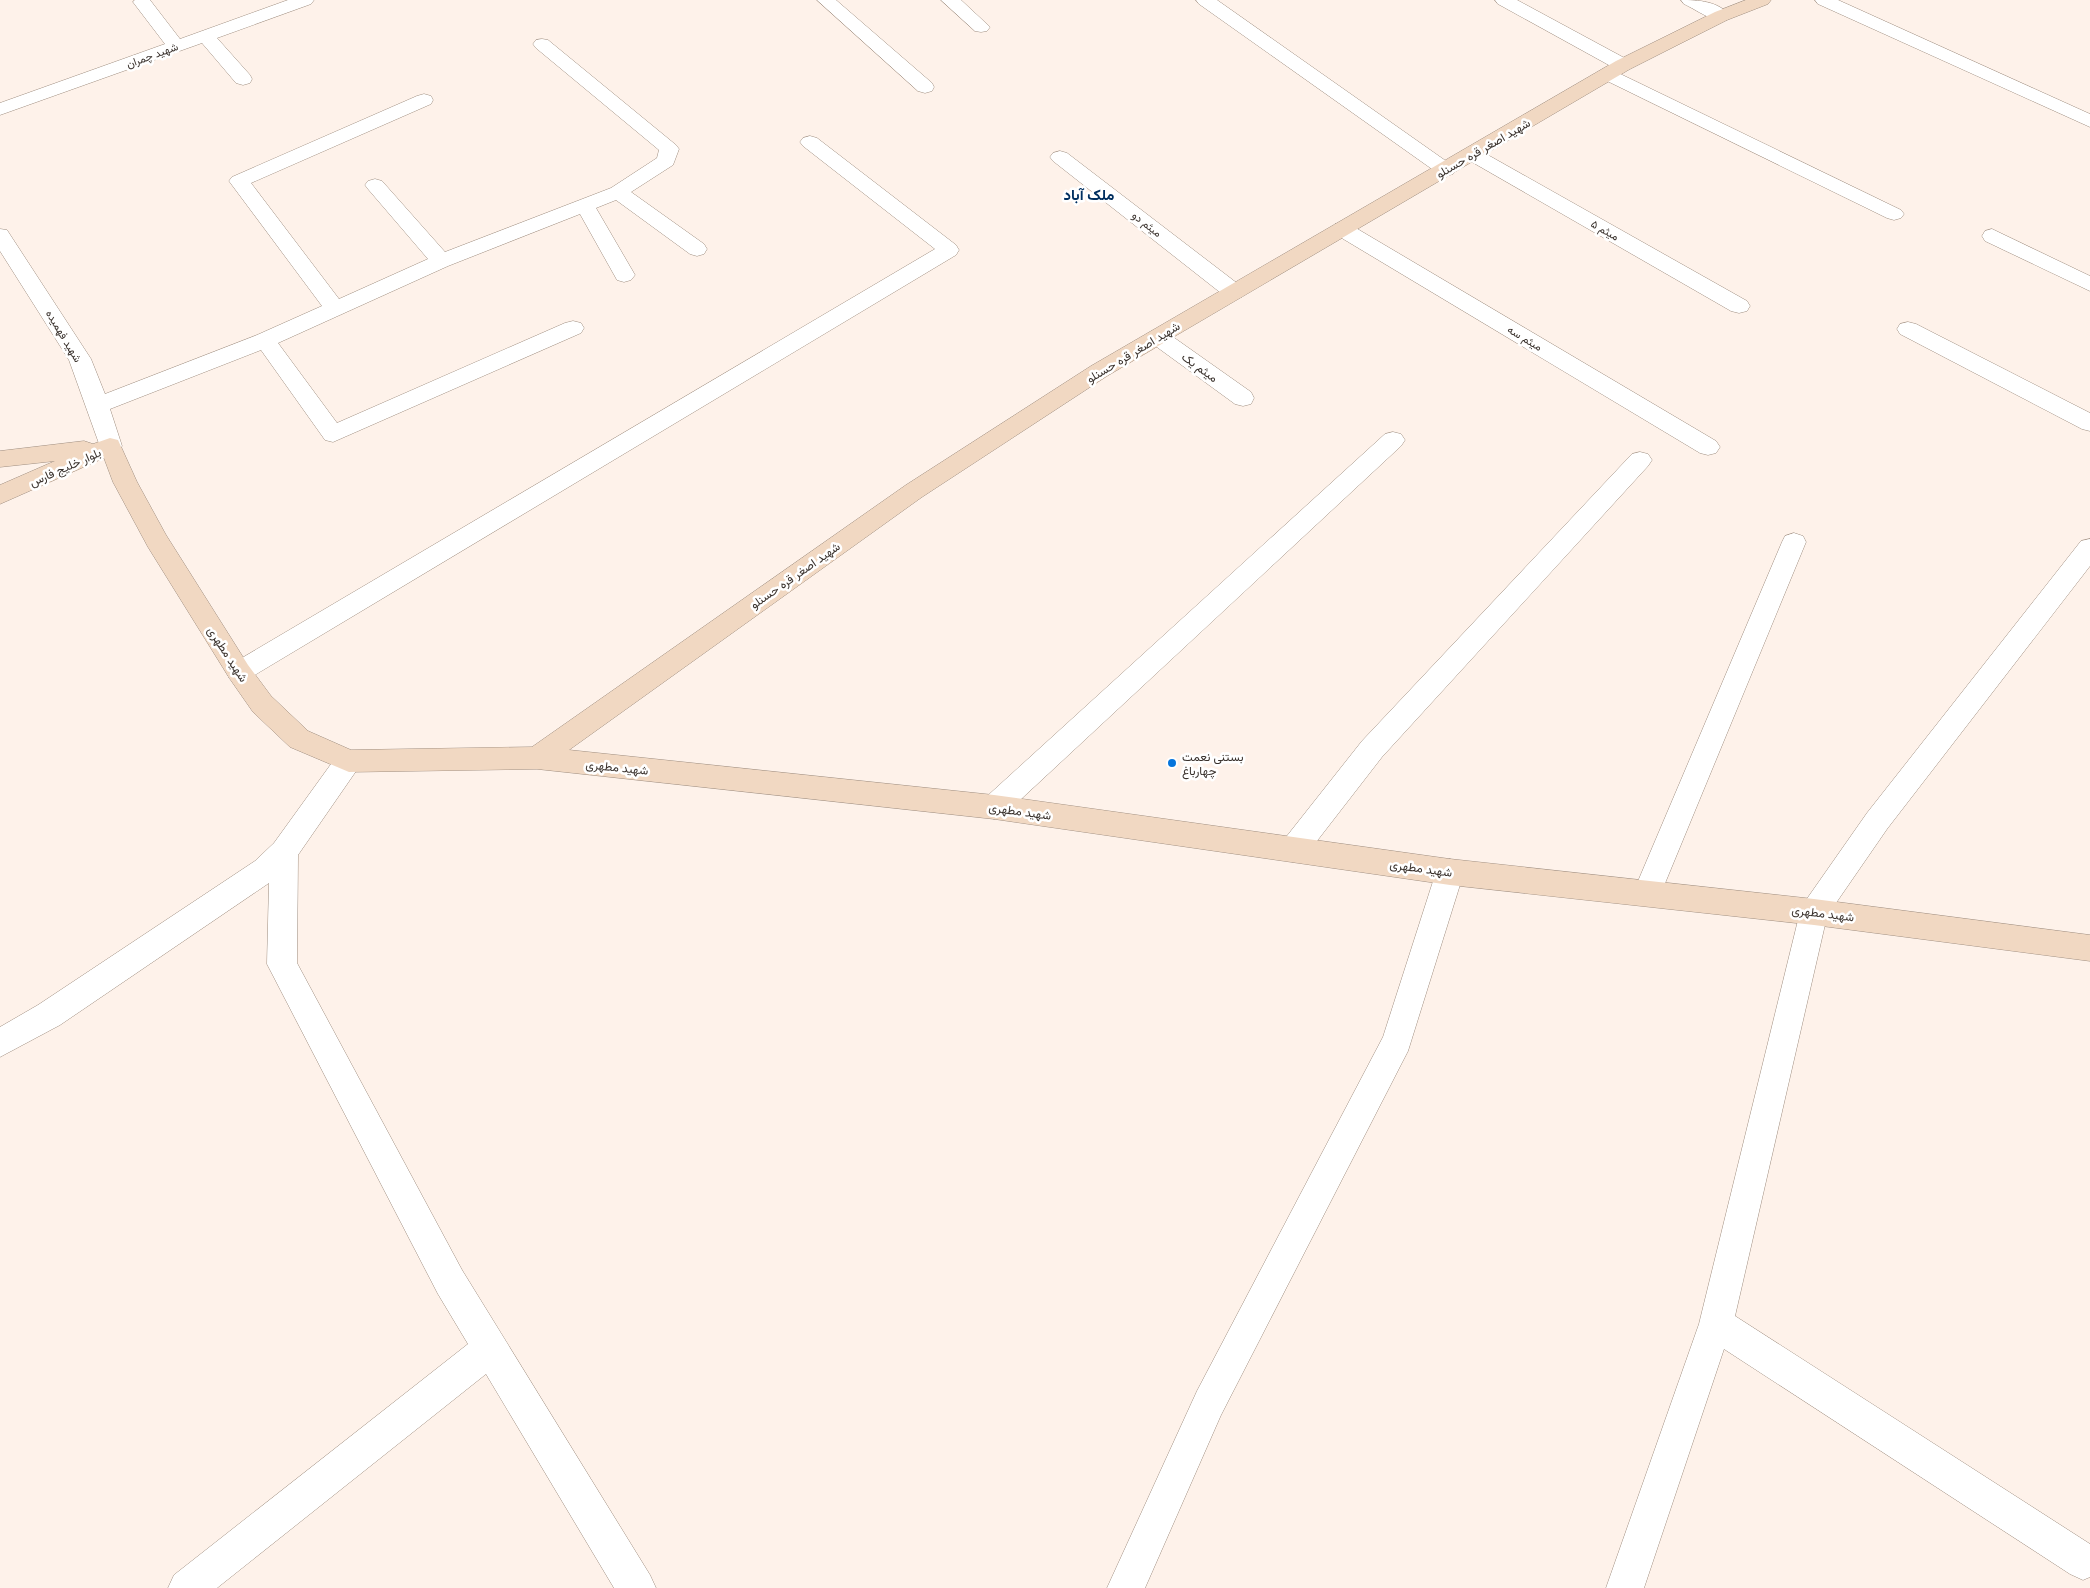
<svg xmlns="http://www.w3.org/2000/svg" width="2090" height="1588" viewBox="0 0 2090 1588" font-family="'PT Sans',Vazirmatn,sans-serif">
  <rect width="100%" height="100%" fill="#fef2ea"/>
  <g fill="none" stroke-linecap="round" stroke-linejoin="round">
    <!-- street casing -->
    <g stroke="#9f8e80" stroke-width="1">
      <path id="street" d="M135 0H150L180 39 288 0H314L311 4 217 38 250 75 252 79 250 83 243 85 236 83 202 43 0 115V103L165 44 136 6 133 2Z
        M817 0H836L932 83 934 87 932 91 925 93 918 91Z
        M941 0H961L990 27 987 31 981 32 975 31Z
        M1196 0H1217L1453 166 1456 170 1453 174 1446 176 1439 174 1199 4Z
        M1495 0H1517L1630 61 1632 65 1630 69 1623 71 1616 69 1498 4Z
        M1681 0C1698 0 1719 1 1730 16L1727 20C1713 23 1697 10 1684 4Z
        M1815 0H1838L2090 114V127L1818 4Z
        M542 39 548 40 676 145 679 149 673 165 631 192 704 244 707 249 704 254 697 256 690 254 616 200 596 208 635 275 631 280 624 282 617 280 580 214 448 266 278 343 337 423 565 323 573 321 581 323 584 328 581 333 333 442 325 440 261 350 110 409 122 446 118 452 110 454 102 452 69 360 0 251V229L7 230 91 359 105 394 257 335 322 306 229 181 232 177 417 96 424 94 431 96 433 100 431 104 251 183 339 299 428 259 368 189 365 185 368 181 375 179 382 181 445 252 611 188 657 158 659 150 536 48 533 44 536 40Z
        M1608 68 1901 210 1904 214 1901 218 1894 220 1887 218 1601 78 1599 74 1601 70Z
        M810 136 817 138 956 245 959 250 956 255 248 679 239 682 230 679 226 672 230 665 935 249 803 146 800 142 803 138Z
        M1472 148 1479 150 1747 301 1750 306 1747 311 1739 313 1731 311 1465 158 1462 154 1465 150Z
        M1060 151 1067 153 1242 287 1245 292 1242 297 1234 299 1226 297 1053 161 1050 157 1053 153Z
        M1342 223 1349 224 1716 441 1720 447 1716 453 1708 455 1700 453 1335 234 1332 229 1335 224Z
        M1992 229 2090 276V291L1985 241 1982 236 1985 231Z
        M1908 322 1916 324 2090 413V431L2082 429 1900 334 1897 329 1900 324Z
        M1158 330 1166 332 1251 392 1254 398 1251 404 1243 406 1235 404 1150 342 1147 337 1150 332Z
        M1393 432 1401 434 1405 440 1401 446 1004 815 994 819 984 815 980 807 984 799 1385 434Z
        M1640 452 1648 454 1652 460 1648 466 1382 757 1303 859 1293 862 1283 859 1279 850 1283 841 1362 741 1632 454Z
        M1794 533 1803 536 1806 542 1661 893 1657 902 1647 906 1637 902 1633 893 1782 542 1785 536Z
        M2090 539V566L1887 829 1827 916 1735 1316 2090 1544V1577L2083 1580 2070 1574 1724 1349 1644 1588H1606L1699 1324 1800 912 1804 903 1867 813 2081 541Z
        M349 750 359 753 363 761 298 855 297 963 462 1270 650 1575 656 1588H614L486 1374 217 1588H168L174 1575 468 1344 438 1294 267 964 269 883 60 1025 0 1057V1027L38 1005 255 861 274 843 339 753Z
        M1450 859 1460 863 1464 872 1408 1051 1221 1415 1145 1588H1107L1197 1391 1383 1037 1436 872 1440 863Z"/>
    </g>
    <!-- secondary casing -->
    <g stroke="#9f8e80" stroke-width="1">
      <path id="secondary" d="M1746 0H1771L1768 4 1727 20 1630 69 1107 376 922 497 569 750 994 795 1450 859 1814 899 2090 935V961L1814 925 1450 885 994 819 537 769 349 772 290 747 253 712 230 679 148 547 113 482 104 458 0 504V485L55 461 0 467V451L84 441 93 444 110 438 118 440 137 482 166 535 248 665 271 696 308 731 351 750 532 747 906 485 1091 366 1616 61 1715 12Z"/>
    </g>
    <!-- street -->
    <use href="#street" fill="#fff" fill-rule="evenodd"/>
    <!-- secondary -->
    <use href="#secondary" fill="#f1d8c2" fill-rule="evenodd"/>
  </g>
  <!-- markers -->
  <circle fill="#0675dc" stroke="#fff" stroke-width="2" cx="1172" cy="763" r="5"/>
  <g text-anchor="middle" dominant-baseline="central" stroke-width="5" stroke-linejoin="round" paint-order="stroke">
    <!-- far-street labels -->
    <g font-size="11" fill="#39312c" stroke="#fff">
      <text transform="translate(152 55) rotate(-20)">شهید چمران</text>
      <text transform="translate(1147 224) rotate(38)">میثم دو</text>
      <text transform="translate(1605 230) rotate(30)">میثم ۵</text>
      <text transform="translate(64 336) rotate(59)">شهید فهمیده</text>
      <text transform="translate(1525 338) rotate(31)">میثم سه</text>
    </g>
    <!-- street labels -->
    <g font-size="12" fill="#39312c" stroke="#fff">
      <text transform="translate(1483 148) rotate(-30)">شهید اصغر قره حسنلو</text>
      <text transform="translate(1133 352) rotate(-31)">شهید اصغر قره حسنلو</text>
      <text transform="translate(1200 367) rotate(36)">میثم یک</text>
      <text transform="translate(65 467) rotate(-24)">بلوار خلیج فارس</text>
      <text transform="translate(795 575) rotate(-35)">شهید اصغر قره حسنلو</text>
      <text transform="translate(228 654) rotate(57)">شهید مطهری</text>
      <text transform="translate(617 767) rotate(6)">شهید مطهری</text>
      <text transform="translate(1020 811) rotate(8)">شهید مطهری</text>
      <text transform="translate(1421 868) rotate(8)">شهید مطهری</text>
      <text transform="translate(1823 913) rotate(7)">شهید مطهری</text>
    </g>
    <!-- poi labels -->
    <g font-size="12" fill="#39312c" stroke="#fff" text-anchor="start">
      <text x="1182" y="756">بستنی نعمت<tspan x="1182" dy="14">چهارباغ</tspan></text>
    </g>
    <!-- far-district labels -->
    <g font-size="15" font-weight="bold" fill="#002f60" stroke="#fff">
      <text x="1089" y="194">ملک آباد</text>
    </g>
  </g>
</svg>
